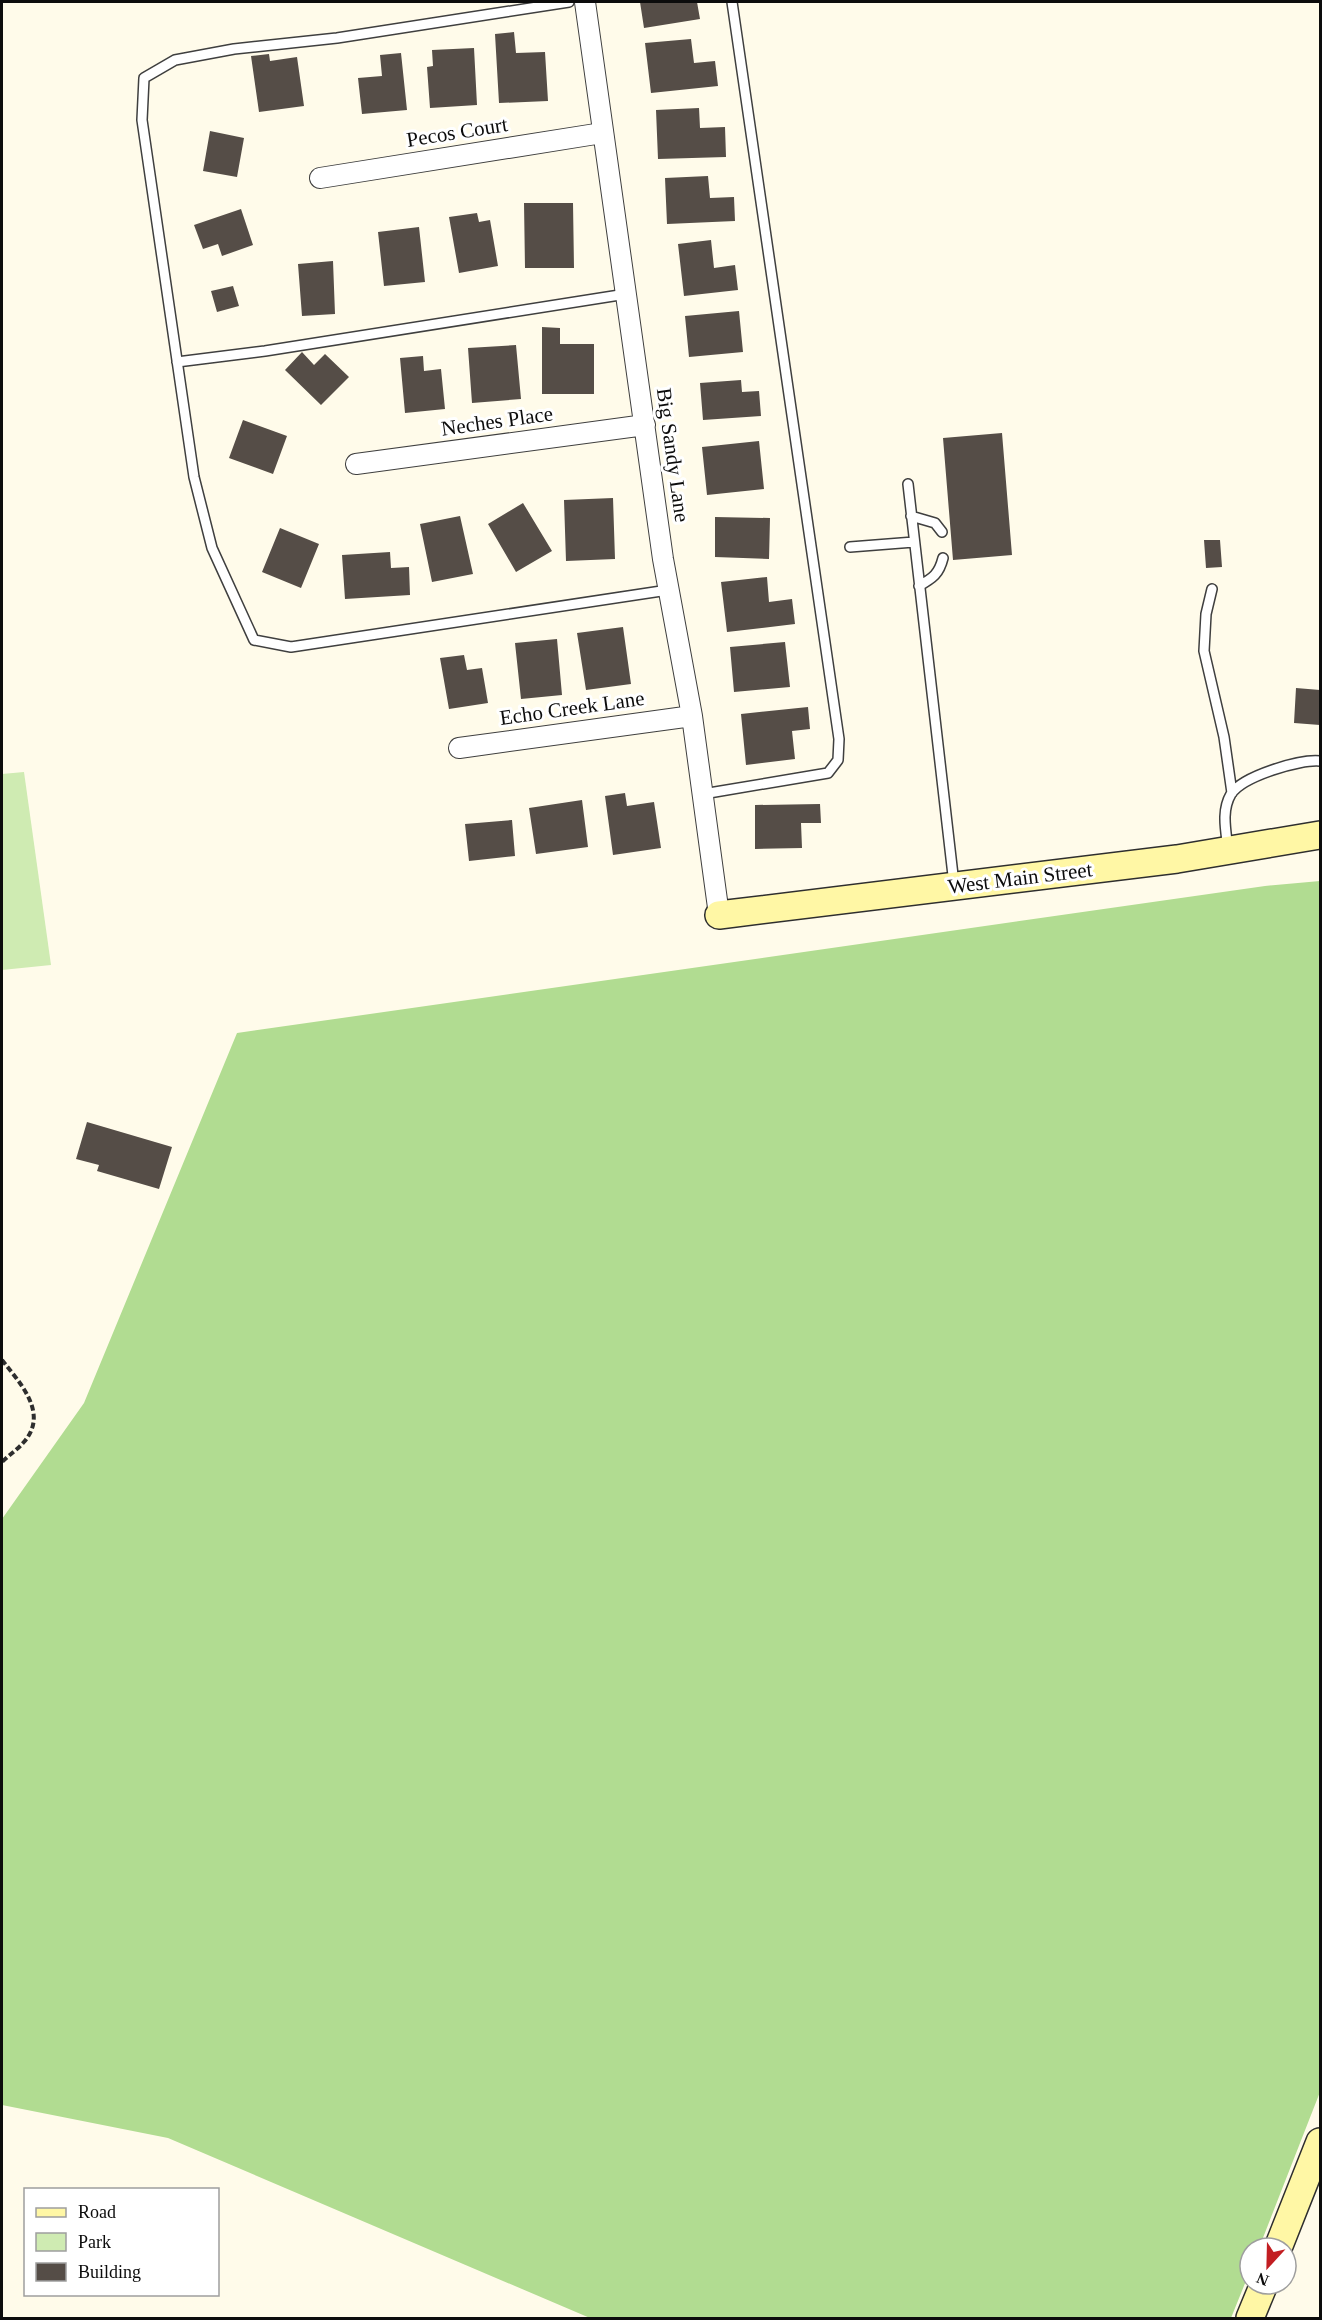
<svg xmlns="http://www.w3.org/2000/svg" width="1322" height="2320" viewBox="0 0 1322 2320" font-family="Georgia,serif">
  <rect width="100%" height="100%" fill="#fffbea"/>
  <!-- green -->
  <path fill="#cfebb2" d="M24 772 51 965 2 970V774Z"/>
  <!-- forest -->
  <path fill="#b1dc91" d="M1320 881V2092L1259 2248H1250V2271L1231 2318H590L168 2138 2 2105V1519L84 1403 237 1033 1265 886Z"/>
  <!-- building -->
  <path fill="#554d47" d="M640 2H697L700 19 644 28Z
    M514 32 516 53 545 52 548 101 499 103 495 34Z
    M691 39 694 63 715 61 718 86 651 93 645 43Z
    M474 48 477 105 430 108 427 67 433 66 432 50Z
    M401 53 407 110 362 114 358 78 382 76 380 55Z
    M269 54 270 61 297 57 304 106 259 112 251 56Z
    M699 108 700 128 725 127 726 157 658 159 656 110Z
    M210 131 244 138 237 177 203 171Z
    M708 176 710 198 734 197 735 221 667 224 665 178Z
    M524 203H573L574 268H525Z
    M241 209 253 245 222 256 218 244 203 249 194 225Z
    M477 213 479 222 490 220 498 266 459 273 449 217Z
    M419 227 425 282 384 286 378 232Z
    M711 240 714 268 735 265 738 290 684 296 678 244Z
    M333 261 335 314 302 316 298 264Z
    M233 286 239 306 217 312 211 291Z
    M739 311 743 352 689 357 685 316Z
    M542 327 560 328V344H594V394H542Z
    M516 345 521 399 472 403 468 348Z
    M302 352 314 365 325 354 349 377 321 405 285 370Z
    M423 356 424 371 441 369 445 409 405 413 400 358Z
    M741 380 742 392 759 391 761 416 703 420 700 383Z
    M243 420 287 436 273 474 229 458Z
    M1002 433 1012 555 953 560 943 438Z
    M759 441 764 489 707 495 702 447Z
    M613 498 615 559 566 561 564 500Z
    M523 503 552 551 516 572 488 524Z
    M460 516 473 574 432 582 420 524Z
    M715 517 770 518 769 559 715 557Z
    M280 528 319 544 301 588 262 572Z
    M1204 540H1220L1222 567 1206 568Z
    M390 552 391 568 409 567 410 595 345 599 342 555Z
    M767 577 769 602 792 599 795 624 727 632 721 582Z
    M623 627 631 684 586 690 577 633Z
    M557 639 562 695 521 699 515 643Z
    M785 642 790 687 734 692 730 647Z
    M464 655 467 670 482 668 488 703 449 709 440 658Z
    M1296 688 1320 690V725L1294 723Z
    M808 707 810 729 792 731 795 759 746 765 741 714Z
    M625 793 627 806 654 802 661 848 613 855 605 796Z
    M582 800 588 847 536 854 529 808Z
    M820 804 821 823H801L802 848 755 849V805Z
    M512 820 515 856 469 861 465 824Z
    M87 1122 172 1147 159 1189 97 1171 99 1165 76 1159Z"/>
  <g fill="none" stroke-linecap="round" stroke-linejoin="round">
    <!-- lane casing -->
    <g stroke="#3f3f3f" stroke-width="12">
      <path id="lane" d="M569 2 337 38 234 49 175 60 144 78 142 120 194 477 212 548 254 640 291 647 668 590
        M177 362 265 351 626 294
        M908 484 954 884
        M911 516 935 523 942 532
        M850 547 914 542
        M919 586C933 578 939 574 943 558
        M1212 589 1206 614 1204 651 1224 737 1232 793
        M703 794 828 773 838 760 839 739 732 2
        M1228 849C1226 831 1221 811 1231 794 1243 776 1300 759 1320 761"/>
    </g>
    <!-- street casing -->
    <g stroke="#3f3f3f" stroke-width="22">
      <path id="street" d="M585 2 663 559 692 716 719 915
        M320 178 602 133
        M356 464 645 425
        M459 748 692 716"/>
    </g>
    <!-- secondary casing -->
    <g stroke="#2e2e2e" stroke-width="30">
      <path id="secondary" d="M719 915 1177 859 1320 835
        M1278 2248 1320 2142
        M1250 2318 1264 2284"/>
    </g>
    <!-- path -->
    <path stroke="#2e2e2e" stroke-width="4" stroke-dasharray="6 3" stroke-linecap="butt" d="M2 1360C20 1383 50 1414 23 1443 17 1450 9 1455 2 1462"/>
    <!-- lane -->
    <use href="#lane" stroke="#fff" stroke-width="9"/>
    <!-- street -->
    <use href="#street" stroke="#fff" stroke-width="20"/>
    <!-- secondary -->
    <use href="#secondary" stroke="#fff7a5" stroke-width="27"/>
  </g>
  <g text-anchor="middle" dominant-baseline="central" stroke-width="6" stroke-linejoin="round" paint-order="stroke">
    <!-- street labels -->
    <g font-size="21" fill="#0c0c0c" stroke="#fff">
      <text transform="translate(457 132) rotate(-9)">Pecos Court</text>
      <text transform="translate(497 421) rotate(-8)">Neches Place</text>
      <text transform="translate(673 455) rotate(82)">Big Sandy Lane</text>
      <text transform="translate(572 708) rotate(-8)">Echo Creek Lane</text>
      <text transform="translate(1020 878) rotate(-7)">West Main Street</text>
    </g>
  </g>
  <!-- border -->
  <rect width="1322" height="2320" fill="none" stroke="#0c0c0c" stroke-width="6"/>
  <!-- legend -->
  <rect x="24" y="2188" width="195" height="108" fill="#ffffff" stroke="#9e9e9e" stroke-width="1.5"/>
  <rect x="36" y="2208" width="30" height="9" fill="#fff7a5" stroke="#9e9e9e" stroke-width="1.5"/>
  <text x="78" y="2218" font-size="18" fill="#0c0c0c">Road</text>
  <rect x="36" y="2233" width="30" height="18" fill="#cfebb2" stroke="#9e9e9e" stroke-width="1.5"/>
  <text x="78" y="2248" font-size="18" fill="#0c0c0c">Park</text>
  <rect x="36" y="2263" width="30" height="18" fill="#554d47" stroke="#9e9e9e" stroke-width="1.5"/>
  <text x="78" y="2278" font-size="18" fill="#0c0c0c">Building</text>
  <!-- north arrow -->
  <g transform="translate(1268 2266) rotate(202)"><circle r="28" fill="#ffffff" stroke="#9e9e9e" stroke-width="1.5"/>
  <path d="M0-4.5L10 22L0 15L-10 22Z" fill="#c21e22"/>
  <text y="-9" font-size="16" font-weight="bold" text-anchor="middle" fill="#0c0c0c">N</text>
  </g>
</svg>
